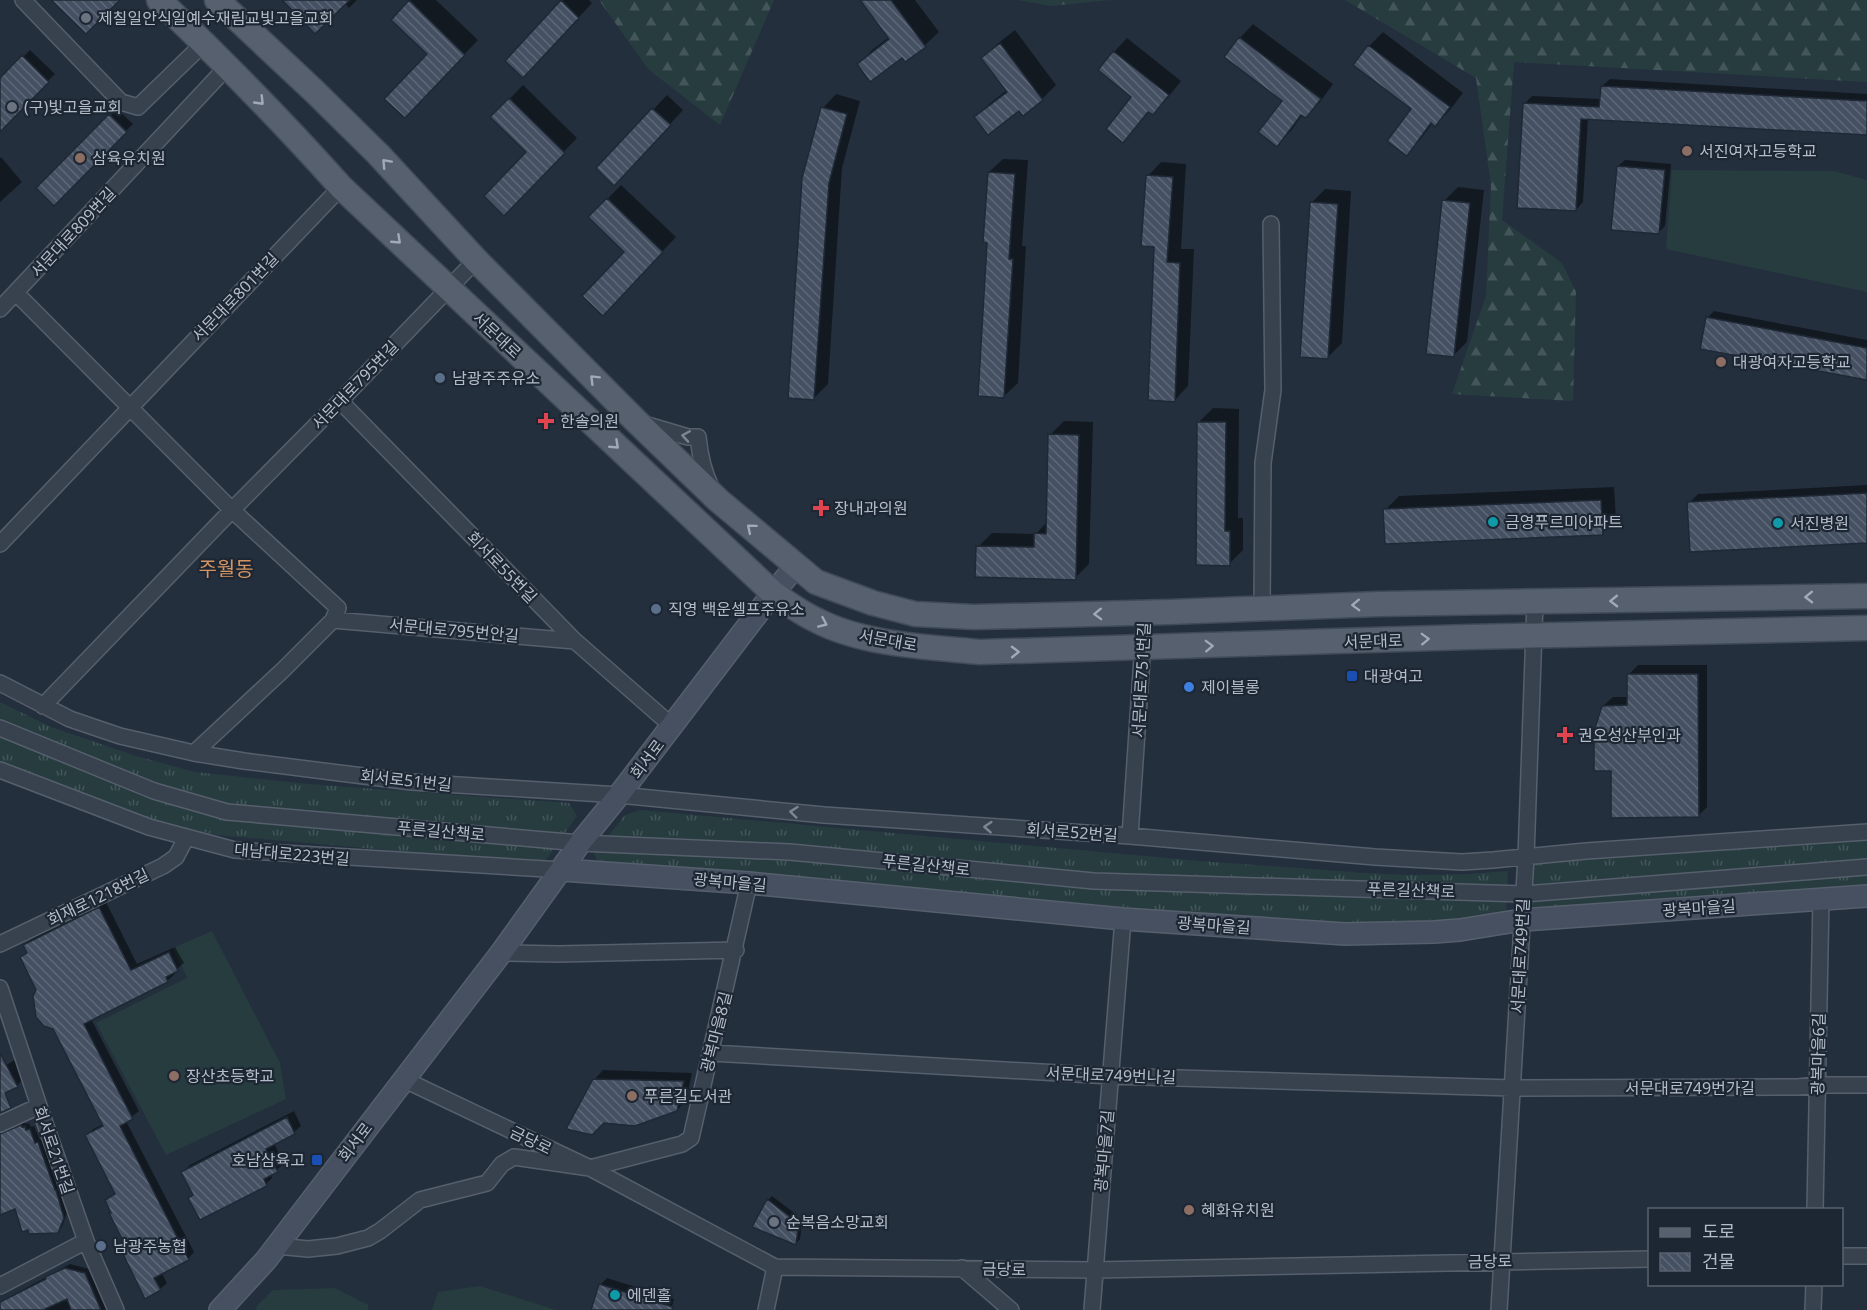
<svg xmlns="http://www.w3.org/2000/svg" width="1867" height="1310" viewBox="0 0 1867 1310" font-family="'Noto Sans','Noto Sans KR',sans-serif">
  <defs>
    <pattern id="grass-tufts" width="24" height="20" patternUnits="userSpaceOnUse" patternTransform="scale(1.5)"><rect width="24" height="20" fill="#263c3f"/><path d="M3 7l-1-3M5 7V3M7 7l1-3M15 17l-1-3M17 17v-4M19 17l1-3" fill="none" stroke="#435659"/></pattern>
    <pattern id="forest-firs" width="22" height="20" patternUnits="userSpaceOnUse" patternTransform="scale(1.5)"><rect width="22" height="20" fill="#263c3f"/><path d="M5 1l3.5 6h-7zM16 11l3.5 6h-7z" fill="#435659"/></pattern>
    <pattern id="building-back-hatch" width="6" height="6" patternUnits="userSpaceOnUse" patternTransform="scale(1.5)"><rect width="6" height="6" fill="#455162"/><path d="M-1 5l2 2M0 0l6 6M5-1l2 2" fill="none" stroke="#5d6877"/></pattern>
  </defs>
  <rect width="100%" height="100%" fill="#242f3e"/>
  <!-- grass -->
  <path fill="url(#grass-tufts)" d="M0 702 51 727 136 756 195 772 308 784 569 803 577 816 543 864 216 835 160 822 113 807 0 761Z
    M640 810 1200 861 1365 873 1408 875 1470 874 1508 871 1506 913 1422 924 1340 926 597 860 594 854 625 815Z
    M1867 839V887L1530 914 1532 863Z"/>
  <!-- forest -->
  <path fill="url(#forest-firs)" d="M599 0H774L720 125 648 69Z
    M1018 0H1110L1051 6Z
    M1345 0H1867V82L1514 62 1502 220 1562 263 1576 292 1573 401 1452 394 1486 296 1491 185 1476 78Z"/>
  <!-- pitch -->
  <path fill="#263c3f" d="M1672 170 1834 171 1867 180V292L1666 249Z
    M212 931 280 1063 286 1099 166 1155 96 1023 187 978 173 948Z
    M480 1286 556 1310H432L438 1292Z
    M335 1288 368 1305V1310H256L257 1306 273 1290Z"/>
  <!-- shadow -->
  <path fill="#0007" d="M284 0H357L349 8 345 3Z
    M411 0H436L478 40 418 103 429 54 393 20Z
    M563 0H589L592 3 537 63 507 61Z
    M870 0H915L939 32 925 45 906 60 902 56 859 64 872 50 889 37Z
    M1253 24 1333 84 1320 102 1306 116 1303 114 1291 131 1277 145 1284 100 1240 38Z
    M1015 30 1056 85 1042 99 1023 114 1019 109 976 117 990 103 1007 90 983 58 997 44Z
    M1383 32 1463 93 1449 111 1435 125 1433 123 1420 140 1406 154 1413 109 1369 46Z
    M1127 38 1181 81 1166 100 1152 113 1150 111 1123 141 1133 97 1114 52Z
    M30 50 55 74 0 129V80Z
    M1610 79 1867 94V134L1588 117 1583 202 1576 210 1525 103 1532 96 1601 99 1602 86Z
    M523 85 577 138 518 200 528 152 492 117Z
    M836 94 860 101 842 168 828 384 814 398 823 108Z
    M667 95 683 110 628 170 598 168Z
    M117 109 133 124 54 204 38 188Z
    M1 157 22 182 0 202V158Z
    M1003 159 1028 160 1022 246H1026L1018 383 1004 396 988 241 989 172Z
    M1625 160 1671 164 1665 226 1658 233 1618 166Z
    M1161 162 1186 164 1181 249H1194L1188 386 1175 400 1148 176Z
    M621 185 676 237 616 300 626 252 590 217Z
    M1458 187 1484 190 1467 342 1453 356 1444 201Z
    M1325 189 1351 191 1342 343 1328 357 1311 203Z
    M1714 311 1867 340V378L1707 318Z
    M1213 408 1239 409 1238 518H1243V550L1229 564 1199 422Z
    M1064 421 1093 422 1089 564 1075 578 978 547 992 533 1036 534 1047 522 1050 435Z
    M1867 485V541L1689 503 1698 494Z
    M1614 487 1616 519 1602 533 1385 510 1399 496Z
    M1638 665H1707V807L1698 816 1612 769 1603 706 1613 697H1629V674Z
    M106 902 137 964 175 947 184 963 173 972 174 975 167 981 91 1019 139 1111 126 1121 194 1252 188 1259 161 1272 167 1283 160 1289 121 1246 125 1242 107 1200 116 1192 86 1136 93 1129 104 1124 22 958 28 951 25 945 32 939Z
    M20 1057 29 1073 17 1086 0 1094V1065L1 1068Z
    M603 1070 692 1073 686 1101 677 1110 594 1080Z
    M294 1111 301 1126 294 1132 274 1143 284 1164 271 1174 272 1178 266 1184 190 1198 194 1193 183 1172 190 1165Z
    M25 1122 26 1124 29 1123 31 1127 34 1126 40 1140 42 1139 60 1187 67 1213 62 1227 58 1231 16 1207 0 1213V1130L10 1129Z
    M772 1196 793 1212 802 1224 800 1239 796 1244 768 1200Z
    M70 1264 89 1269 107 1310H0V1302Z
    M607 1278 674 1299 671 1310H593L600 1285Z"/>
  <!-- building -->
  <path fill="url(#building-back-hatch)" stroke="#1f2835" stroke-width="1.5" d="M51 0H120L86 34Z
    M282 0H350L315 34Z
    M409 0 465 55 405 118 384 99 427 54 391 20Z
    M561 0 579 18 523 78 505 61Z
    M860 0H891L926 47 905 62 902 58 870 82 857 64 889 39Z
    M1239 37 1321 99 1306 118 1301 115 1277 147 1258 132 1282 101 1224 57Z
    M1000 43 1043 100 1023 116 1019 111 988 135 974 117 1007 92 981 58Z
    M1368 45 1450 107 1435 127 1431 123 1407 156 1387 141 1411 109 1353 65Z
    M1113 51 1169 95 1153 115 1148 112 1123 143 1106 129 1131 97 1098 70Z
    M22 55 49 82 0 132V78Z
    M1601 86 1867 101V135L1581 119 1576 211 1517 208 1523 103 1599 107Z
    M509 98 565 153 504 216 484 196 526 152 490 117Z
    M821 107 847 114 829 183 814 400 788 398 802 178Z
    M652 108 671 125 614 186 596 168Z
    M109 114 127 132 54 206 36 188Z
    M1617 166 1665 170 1659 234 1611 230Z
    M988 172 1015 174 1009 259H1013L1004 398 978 396 987 243 983 242Z
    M1146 175 1173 177 1167 262 1180 263 1175 402 1148 400 1154 247 1141 246Z
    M607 198 663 252 603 316 582 296 624 252 588 217Z
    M1442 200 1470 203 1454 357 1426 354Z
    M1310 202 1338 204 1328 359 1300 357Z
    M1706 317 1867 348V380L1700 349Z
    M1197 422H1226L1225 531H1230V566L1196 565Z
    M1048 434 1079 435 1076 580 975 577 976 546 1034 547V533L1046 534Z
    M1867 493V543L1690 552 1687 502Z
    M1601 500 1603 535 1385 544 1383 509Z
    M1627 674H1698L1699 817 1611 818V771H1594V731L1602 706 1627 705Z
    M99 907 131 970 169 952 178 971 166 977 168 982 84 1024 133 1119 120 1126 189 1260 154 1278 161 1290 145 1299 119 1246 124 1243 109 1213H111L105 1200 115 1194 85 1135 103 1126 53 1029 44 1026 36 1017 33 996 36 990 20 957 27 953 23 945Z
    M0 1053 18 1087 5 1093 11 1108 0 1113Z
    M593 1079 684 1081 677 1111 635 1126 604 1123 592 1135 566 1129Z
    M287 1117 295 1134 266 1149 278 1172 264 1179 267 1186 200 1220 188 1198 193 1195 181 1172Z
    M21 1125 22 1127 25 1126 26 1130 30 1129 35 1143 38 1142 55 1190H56L64 1218 58 1233 29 1234 28 1230 22 1232 15 1209 0 1215V1134Z
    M767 1199 789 1216 798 1229 796 1245 752 1227Z
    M65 1268 85 1273 101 1310H71L67 1299 43 1310H0V1302L46 1279 45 1277Z
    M599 1284 673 1307 672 1310H591Z"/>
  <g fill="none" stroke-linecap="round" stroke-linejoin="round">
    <!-- street casing -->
    <g stroke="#565f6c" stroke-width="18">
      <path id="street" d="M23 0 121 102 138 107 204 43
        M16 293 232 510 338 608 333 620
        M0 309 227 67
        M340 401 575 641 672 726
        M644 424 688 437H698C700 456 703 471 711 487
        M0 544 341 187
        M1262 609 1263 463 1273 390 1271 224
        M0 683 70 719 120 736 194 753 244 761 411 782 619 795 824 815 1130 836 1375 857 1462 862 1493 860 1586 851 1867 832
        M43 706 232 510 340 401 476 260
        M0 728 154 791 227 812 580 843 790 852 1094 881 1524 894 1867 867
        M194 753 283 670 333 620 575 641
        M0 770 149 827 235 850 562 870
        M1130 836 1145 613
        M0 944 163 866 176 857 186 838
        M501 953 559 954 736 950
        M0 988 39 1106 86 1241 116 1310
        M711 1053 1110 1076 1512 1088 1798 1087 1817 1085H1867
        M403 1079 590 1168 775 1267 1095 1270 1650 1259
        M0 1124 39 1106
        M1815 1210 1821 898
        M277 1246 308 1249 337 1246 368 1238 380 1231 420 1200 487 1183 502 1164 514 1157 590 1168 682 1144 691 1138 749 883
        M1842 1256H1867
        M962 1268 1011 1310
        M0 1286 86 1241
        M766 1310 775 1267
        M1092 1310 1123 919
        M1499 1310 1526 857 1535 602
        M1813 1310 1814 1284"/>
    </g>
    <!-- secondary casing -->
    <g stroke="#565f6c" stroke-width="24">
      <path id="secondary" d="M562 870 749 883 1123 919 1345 934 1434 932 1460 930 1522 920 1867 896
        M220 1310 266 1260 501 953 580 843 619 795 773 593 796 566"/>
    </g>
    <!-- primary casing -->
    <g stroke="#414a57" stroke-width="27">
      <path id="primary" d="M159 0C222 60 283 122 341 187L773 593C787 603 801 613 816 620 864 645 928 647 980 652L1469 637 1867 628
        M217 0 314 91 378 154 476 260 635 420 718 500 816 582 873 603 915 614 974 617 1170 612 1379 604 1867 596"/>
    </g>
    <!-- street -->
    <use href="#street" stroke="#38414e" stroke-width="15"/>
    <!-- secondary -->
    <use href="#secondary" stroke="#465061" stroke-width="21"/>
    <!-- primary -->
    <use href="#primary" stroke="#56606e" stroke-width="24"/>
  </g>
  <!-- one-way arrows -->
  <defs><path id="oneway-chevron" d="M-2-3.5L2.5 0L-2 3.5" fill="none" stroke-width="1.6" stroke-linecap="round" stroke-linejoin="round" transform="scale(1.5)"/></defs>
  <g stroke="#a1aab7">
    <use href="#oneway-chevron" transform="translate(260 101) rotate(46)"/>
    <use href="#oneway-chevron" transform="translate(386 163) rotate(-133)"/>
    <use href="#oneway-chevron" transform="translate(397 240) rotate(43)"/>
    <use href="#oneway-chevron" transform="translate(594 379) rotate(-135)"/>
    <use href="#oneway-chevron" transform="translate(615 445) rotate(43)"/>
    <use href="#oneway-chevron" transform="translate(751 528) rotate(-140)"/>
    <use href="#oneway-chevron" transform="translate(1809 597) rotate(179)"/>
    <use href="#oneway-chevron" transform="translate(1614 601) rotate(179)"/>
    <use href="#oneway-chevron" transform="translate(1356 605) rotate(178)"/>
    <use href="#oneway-chevron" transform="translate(1098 614) rotate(178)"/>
    <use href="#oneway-chevron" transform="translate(823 623) rotate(24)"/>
    <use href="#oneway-chevron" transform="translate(1425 639) rotate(-2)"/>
    <use href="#oneway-chevron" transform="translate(1209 646) rotate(-2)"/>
    <use href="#oneway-chevron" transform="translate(1015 652) rotate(-1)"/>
  </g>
  <g stroke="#7c8592">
    <use href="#oneway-chevron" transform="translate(686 436) rotate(-171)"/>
    <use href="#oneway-chevron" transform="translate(794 812) rotate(-174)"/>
    <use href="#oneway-chevron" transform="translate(988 827) rotate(-176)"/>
  </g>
  <!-- markers -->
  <g fill="#6b7280" stroke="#1d2633" stroke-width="2">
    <circle cx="86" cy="18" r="6"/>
    <circle cx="12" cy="107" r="6"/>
    <circle cx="774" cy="1222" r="6"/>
  </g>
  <g fill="#8d6e63" stroke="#1d2633" stroke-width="2">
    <circle cx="1687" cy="151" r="6"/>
    <circle cx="80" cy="158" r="6"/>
    <circle cx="1721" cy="362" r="6"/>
    <circle cx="174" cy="1076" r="6"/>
    <circle cx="632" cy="1096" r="6"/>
    <circle cx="1189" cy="1210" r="6"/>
  </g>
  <g fill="#5c6f8a" stroke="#1d2633" stroke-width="2">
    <circle cx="440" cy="378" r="6"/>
    <circle cx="656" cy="609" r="6"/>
    <circle cx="101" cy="1246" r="6"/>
  </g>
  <g fill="#e0444e" stroke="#1d2633" stroke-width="2">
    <path d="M543 412h6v6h6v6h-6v6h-6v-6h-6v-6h6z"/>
    <path d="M818 499h6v6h6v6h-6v6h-6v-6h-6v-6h6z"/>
    <path d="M1562 726h6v6h6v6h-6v6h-6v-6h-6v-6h6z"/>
  </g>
  <g fill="#0f9aa8" stroke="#1d2633" stroke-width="2">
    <circle cx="1493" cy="522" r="6"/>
    <circle cx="1778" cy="523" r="6"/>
    <circle cx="615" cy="1295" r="6"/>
  </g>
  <g fill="#1a4fb4" stroke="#1d2633" stroke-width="2">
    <rect x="1346" y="670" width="12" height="12" rx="3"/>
    <rect x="311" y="1154" width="12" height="12" rx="3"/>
  </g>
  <circle fill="#3f7fe0" stroke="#1d2633" stroke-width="2" cx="1189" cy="687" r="6"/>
  <g text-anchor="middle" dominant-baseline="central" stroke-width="4.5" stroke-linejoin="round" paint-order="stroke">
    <!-- poi labels -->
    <g font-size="16" fill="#b4bcc9" stroke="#1d2633" text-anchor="start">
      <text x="98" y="18">제칠일안식일예수재림교빛고을교회</text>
      <text x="24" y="107">(구)빛고을교회</text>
      <text x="1699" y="151">서진여자고등학교</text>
      <text x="92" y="158">삼육유치원</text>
      <text x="1733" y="362">대광여자고등학교</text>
      <text x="452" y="378">남광주주유소</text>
      <text x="560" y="421">한솔의원</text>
      <text x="834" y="508">장내과의원</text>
      <text x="1505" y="522">금영푸르미아파트</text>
      <text x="1790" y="523">서진병원</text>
      <text x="668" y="609">직영 백운셀프주유소</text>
      <text x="1364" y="676">대광여고</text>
      <text x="1201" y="687">제이블롱</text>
      <text x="1578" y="735">권오성산부인과</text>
      <text x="186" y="1076">장산초등학교</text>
      <text x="644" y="1096">푸른길도서관</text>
      <text x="305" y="1160" text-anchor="end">호남삼육고</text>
      <text x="1201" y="1210">혜화유치원</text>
      <text x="786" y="1222">순복음소망교회</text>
      <text x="113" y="1246">남광주농협</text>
      <text x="627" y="1295">에덴홀</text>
    </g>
    <!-- street labels -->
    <g font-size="16" fill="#b4bcc9" stroke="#1d2633">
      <text transform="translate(73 232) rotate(-47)">서문대로809번길</text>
      <text transform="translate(235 297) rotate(-46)">서문대로801번길</text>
      <text transform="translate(497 335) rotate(43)">서문대로</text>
      <text transform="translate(355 385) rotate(-46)">서문대로795번길</text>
      <text transform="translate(502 567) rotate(46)">회서로55번길</text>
      <text transform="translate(454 630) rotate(5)">서문대로795번안길</text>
      <text transform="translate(888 640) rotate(10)">서문대로</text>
      <text transform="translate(1373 641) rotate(-2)">서문대로</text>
      <text transform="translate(1141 680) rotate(-87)">서문대로751번길</text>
      <text transform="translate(647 759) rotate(-53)">회서로</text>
      <text transform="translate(406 780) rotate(6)">회서로51번길</text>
      <text transform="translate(441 831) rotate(5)">푸른길산책로</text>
      <text transform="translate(1072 832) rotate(4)">회서로52번길</text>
      <text transform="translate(292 854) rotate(5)">대남대로223번길</text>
      <text transform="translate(926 865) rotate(6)">푸른길산책로</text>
      <text transform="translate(730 882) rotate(5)">광복마을길</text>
      <text transform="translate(1411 890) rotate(2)">푸른길산책로</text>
      <text transform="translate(98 897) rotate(-26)">회재로1218번길</text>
      <text transform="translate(1699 908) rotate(-4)">광복마을길</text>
      <text transform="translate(1214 925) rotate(4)">광복마을길</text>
      <text transform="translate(1520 956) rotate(-87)">서문대로749번길</text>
      <text transform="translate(716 1032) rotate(-76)">광복마을8길</text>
      <text transform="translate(1818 1054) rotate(-89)">광복마을6길</text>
      <text transform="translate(1111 1075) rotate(2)">서문대로749번나길</text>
      <text x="1690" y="1088">서문대로749번가길</text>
      <text transform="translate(531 1140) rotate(26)">금당로</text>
      <text transform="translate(355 1142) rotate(-53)">회서로</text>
      <text transform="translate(54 1150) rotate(71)">회서로21번길</text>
      <text transform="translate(1104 1151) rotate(-85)">광복마을7길</text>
      <text transform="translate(1490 1261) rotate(-1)">금당로</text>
      <text transform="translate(1004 1269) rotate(1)">금당로</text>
    </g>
    <!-- quarter labels -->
    <g font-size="20" fill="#d59563" stroke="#1d2633">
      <text x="226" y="568">주월동</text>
    </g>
  </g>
  <!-- legend -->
  <rect x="1648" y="1208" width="195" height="78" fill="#1d2633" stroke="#59626f" stroke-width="1.5"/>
  <rect x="1660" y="1228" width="30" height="9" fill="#56606e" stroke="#59626f" stroke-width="1.5"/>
  <text x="1702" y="1238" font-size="18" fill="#b4bcc9">도로</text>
  <rect x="1660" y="1253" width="30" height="18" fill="url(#building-back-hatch)" stroke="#59626f" stroke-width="1.5"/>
  <text x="1702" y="1268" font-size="18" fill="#b4bcc9">건물</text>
</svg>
